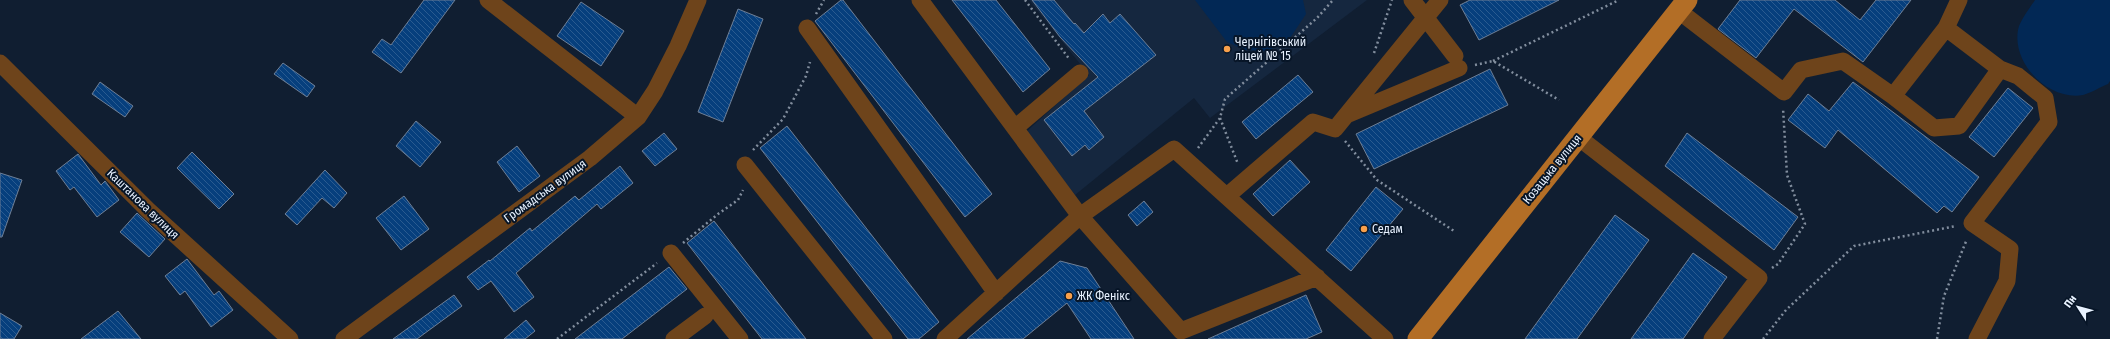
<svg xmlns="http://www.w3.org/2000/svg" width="2110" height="339" viewBox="0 0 2110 339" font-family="'Fira Sans Condensed',sans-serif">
  <defs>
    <pattern id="building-back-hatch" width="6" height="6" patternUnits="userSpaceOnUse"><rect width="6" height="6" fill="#063f7d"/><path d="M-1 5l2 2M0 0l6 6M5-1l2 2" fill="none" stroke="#2a5b90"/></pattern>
  </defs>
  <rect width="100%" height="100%" fill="#101e31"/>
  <!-- built -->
  <path fill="#15273f" d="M1029 0H1367L1210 118 1194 98 1075 195 1026 132 1089 75Z"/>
  <!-- pitch -->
  <path fill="#022855" d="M1195 0H1303L1306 14 1288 41 1267 51 1245 50 1227 42Z
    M2035 0H2110V81L2108 84C2100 87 2091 93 2083 95 2049 101 2012 64 2018 30 2020 20 2030 8 2035 0Z"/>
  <!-- building -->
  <path fill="url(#building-back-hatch)" stroke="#6e7f96" d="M424 0H455L401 73 372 52 382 39 391 45Z
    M841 0H843L992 194 965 217 815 21Z
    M952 0H996L1050 69 1023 92Z
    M1032 0H1054L1074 24 1075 23 1084 33 1103 14 1110 23 1120 14 1156 55 1084 111 1104 137 1089 150 1085 145 1072 156 1044 120 1098 77 1060 37Z
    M1470 0H1559L1479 40 1460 5Z
    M1740 0H1835L1860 20 1876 0H1911L1863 62 1794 9 1756 58 1718 29Z
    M581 2 624 31 601 66 557 36Z
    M738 9 763 19 723 122 698 112Z
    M283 63 315 86 307 97 274 74Z
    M1490 69 1508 105 1374 169 1356 134Z
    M1298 75 1313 92 1256 139 1242 122Z
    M100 82 133 106 125 117 92 94Z
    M1853 82 1979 177 1952 212 1944 206 1937 213 1838 130 1825 148 1788 120 1808 94 1829 111Z
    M2008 88 2033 108 1994 157 1969 137Z
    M416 121 441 142 420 167 396 146Z
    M787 126 939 322 919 339H908L760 148Z
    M664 133 677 149 655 166 642 151Z
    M1687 133 1798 217 1774 250 1665 166Z
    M517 146 540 176 519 192 497 162Z
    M192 152 234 194 219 209 177 168Z
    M78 154 101 185 105 181 119 200 97 217 74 187 70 190 56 171Z
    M1290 160 1310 182 1273 216 1253 194Z
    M620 166 633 183 601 209 597 204 516 273 534 297 514 312 491 281 478 290 467 277 489 260 490 261 530 228 532 231 575 196 579 200Z
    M325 170 347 193 334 208 322 198 297 225 285 214Z
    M0 173 22 180 2 237H0Z
    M1376 187 1403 209 1351 271 1326 250Z
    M404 196 429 229 401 250 376 218Z
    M1144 201 1153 212 1137 226 1128 215Z
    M137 213 165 239 149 257 120 232Z
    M1615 215 1649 240 1577 339H1525Z
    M714 221 806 339H762L687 243Z
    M1693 253 1727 277 1683 339H1631Z
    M187 259 214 295 219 291 233 310 211 327 185 291 180 295 165 276Z
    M1060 261 1087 268 1134 339H1091L1067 303 1023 339H967Z
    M669 267 687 289 622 339H575Z
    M454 295 462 306 417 339H393Z
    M1306 295 1322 332 1306 339H1208Z
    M118 311 141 339H81Z
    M0 313 22 326 14 339H0Z
    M526 320 535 331 525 339H504Z"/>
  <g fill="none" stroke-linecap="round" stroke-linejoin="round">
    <!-- path -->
    <path stroke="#828e9e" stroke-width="2.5" stroke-dasharray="2 3" stroke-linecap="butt" d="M1025 0 1070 60
      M816 14 824 0
      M1374 53 1392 0
      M1493 61 1619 0
      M1475 65 1493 61 1559 100
      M1220 118 1238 164
      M1345 141 1377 180 1454 231
      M1198 148 1220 118 1225 99 1317 18 1333 0
      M753 150 783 119 806 76 810 62
      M683 243 718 214 738 200 743 190
      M1772 268 1778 264 1805 224 1787 175 1783 108
      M557 339 657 263
      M1763 339 1786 310 1854 246 1956 226
      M1937 339 1944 296 1967 239"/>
    <!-- minor -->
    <path stroke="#6e441b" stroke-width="17" d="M488 0 638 117
      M920 0 1080 216 1181 331 1317 277
      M1412 0 1455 56
      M1959 0 1946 28 2000 69
      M1679 11 1784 92 1801 70 1843 61 1893 96 1934 128 1959 126 2000 69 2018 76 2045 98 2049 122 1972 223 2010 249 2007 281 1977 339
      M807 28 996 293
      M0 63 148 210 290 339
      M1893 96 1946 28
      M1349 114 1459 68
      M1015 128 1080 73
      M1578 137 1759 278 1712 339
      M745 165 884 339
      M1227 196 1313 122 1335 129 1440 0
      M671 253 740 339
      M344 339 590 158 638 117 655 91 678 46 698 0
      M674 339 705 316
      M945 339 1080 216 1174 149 1385 339"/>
    <!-- major -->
    <path stroke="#b36e26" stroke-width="21" d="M1418 339 1687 0"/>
  </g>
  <!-- markers -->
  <g fill="#f8a04b" stroke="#071527" stroke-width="1.5">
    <circle cx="1227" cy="49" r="4"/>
    <circle cx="1364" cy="229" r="4"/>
    <circle cx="1069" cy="296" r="4"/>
  </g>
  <g text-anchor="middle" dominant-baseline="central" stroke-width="4" stroke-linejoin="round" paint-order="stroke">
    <!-- poi labels -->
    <g font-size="12" fill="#e8f2ff" stroke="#071527" text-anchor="start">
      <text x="1235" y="42">Чернігівський<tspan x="1235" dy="14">ліцей № 15</tspan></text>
      <text x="1372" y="229">Седам</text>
      <text x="1077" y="296">ЖК Фенікс</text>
    </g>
    <!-- street labels -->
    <g font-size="12" fill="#e8f2ff" stroke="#071527">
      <text transform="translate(1552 169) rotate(-51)">Козацька вулиця</text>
      <text transform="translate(545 191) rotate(-36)">Громадська вулиця</text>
      <text transform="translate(143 204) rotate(44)">Каштанова вулиця</text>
    </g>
  </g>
  <!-- north arrow -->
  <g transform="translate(2078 307) rotate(306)" stroke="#071527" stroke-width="3" paint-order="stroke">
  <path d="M0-3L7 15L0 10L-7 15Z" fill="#e8f2ff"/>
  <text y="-6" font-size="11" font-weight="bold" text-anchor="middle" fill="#e8f2ff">Пн</text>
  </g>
</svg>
